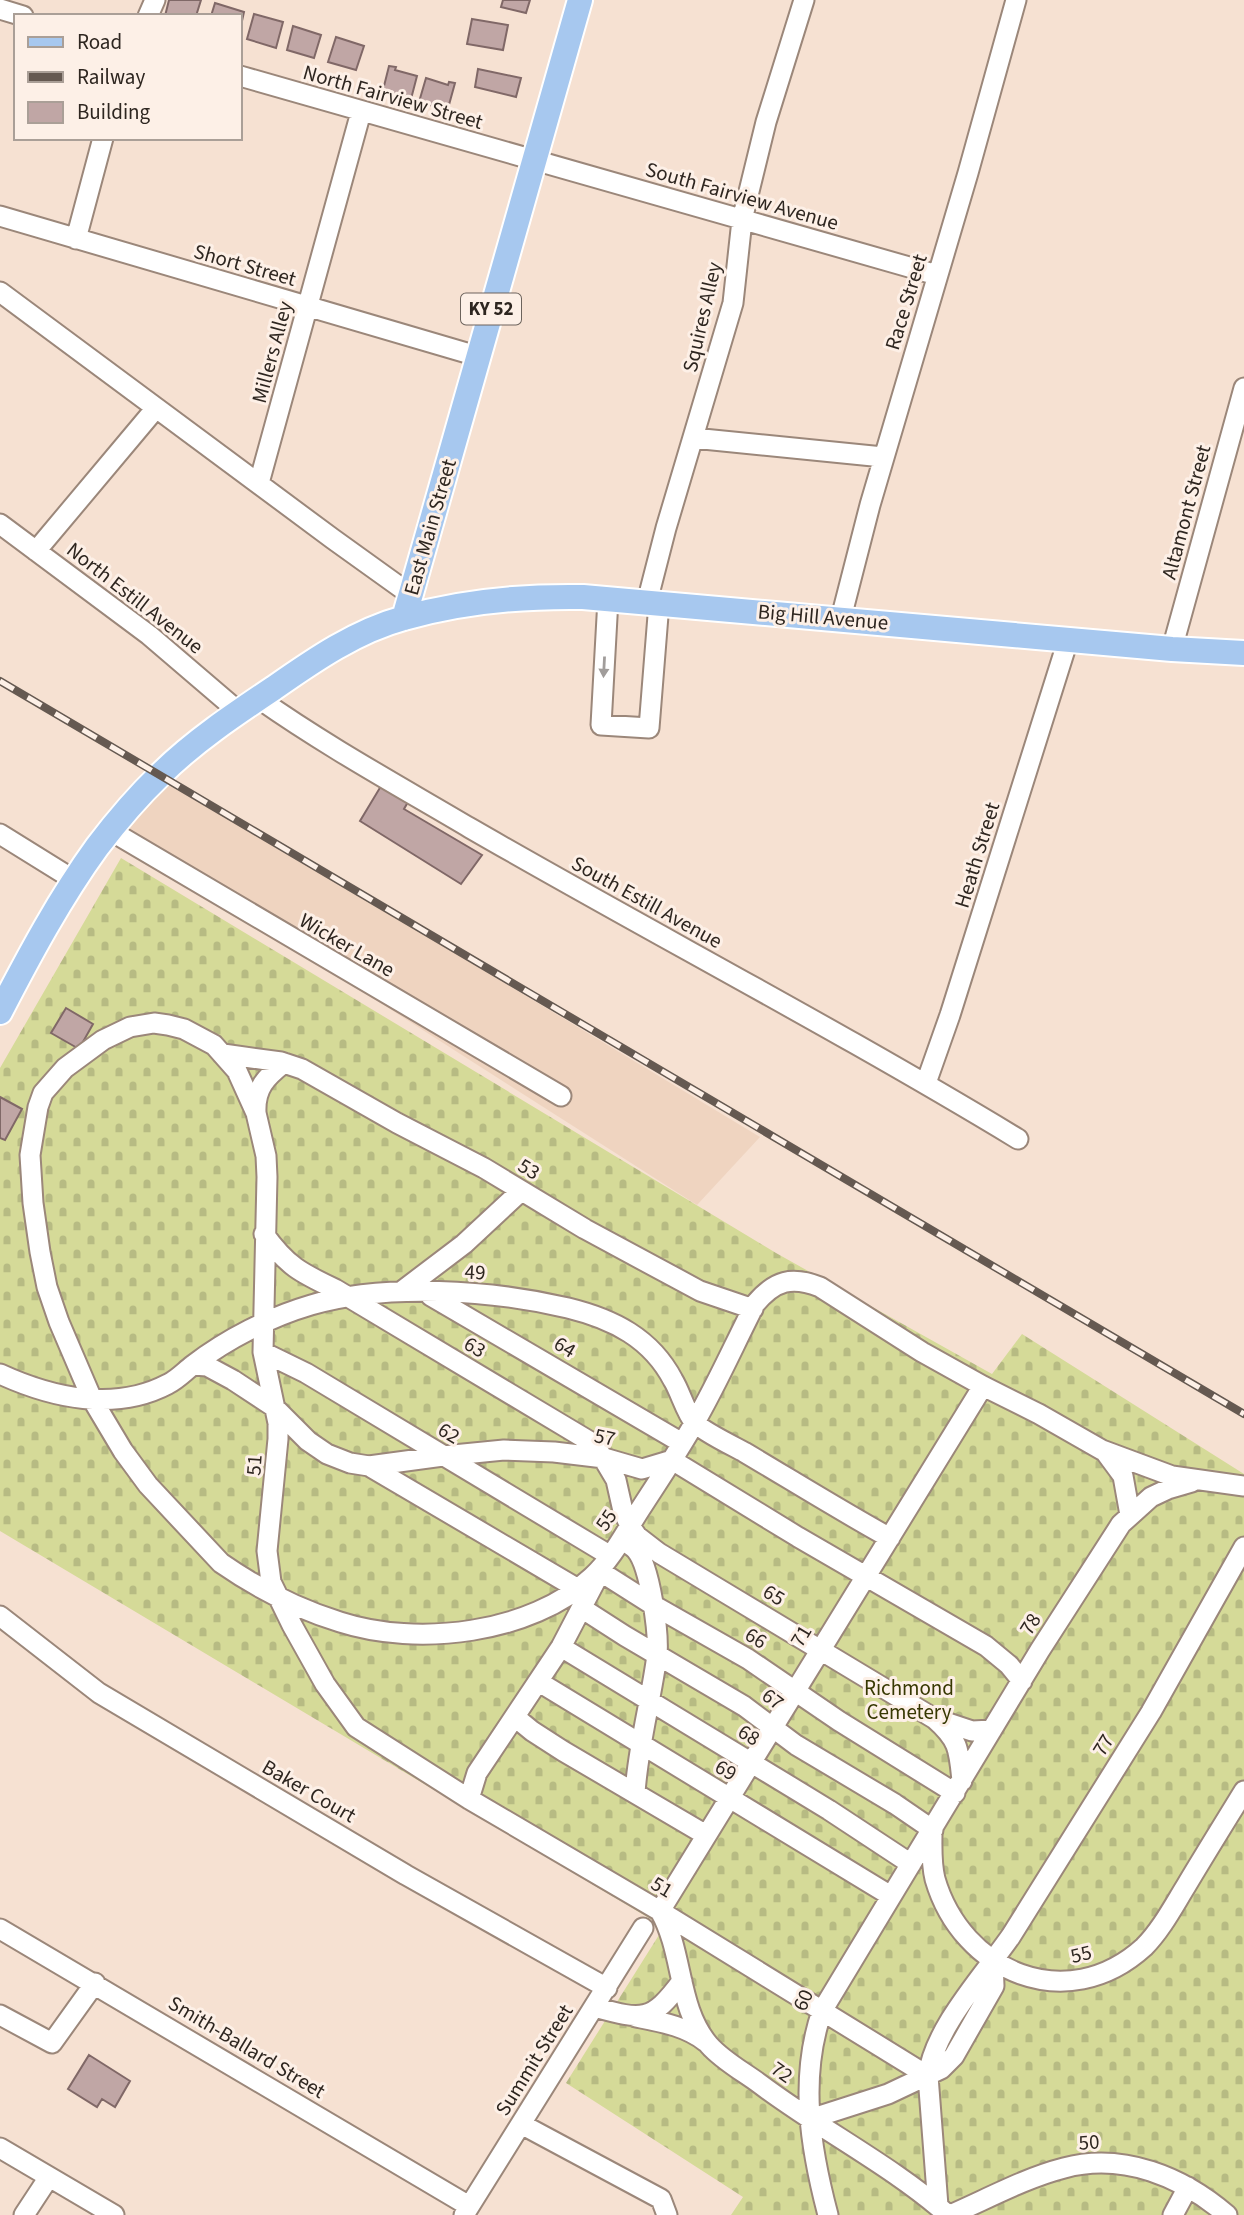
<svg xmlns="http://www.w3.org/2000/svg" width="1244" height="2215" viewBox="0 0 1244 2215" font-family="'Source Sans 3',sans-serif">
  <defs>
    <pattern id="cemetery-stones" width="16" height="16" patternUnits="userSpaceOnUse" patternTransform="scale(1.75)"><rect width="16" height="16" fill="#d5da98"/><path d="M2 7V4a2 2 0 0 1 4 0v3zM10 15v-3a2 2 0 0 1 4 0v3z" fill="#b7bb83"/></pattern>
  </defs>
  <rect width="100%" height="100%" fill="#f6e1d2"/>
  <!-- built -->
  <path fill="#efd4c0" d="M160 775 760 1137 697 1205 111 831Z"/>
  <!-- cemetery -->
  <path fill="url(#cemetery-stones)" d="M121 858 776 1253 992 1374 1022 1334 1244 1474V2215H731L743 2197 566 2083 664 1927 0 1531V1068Z"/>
  <!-- building -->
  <path fill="#c0a6a5" stroke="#806867" stroke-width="2" d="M169 0H201L196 16H165Z
    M503 0H530L526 13 501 7Z
    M215 3 244 12 240 30V16H211Z
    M254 14 283 22 276 48 247 39Z
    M472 19 508 25 503 50 467 44Z
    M293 26 321 35 314 58 287 50Z
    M336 37 364 46 356 70 328 62Z
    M389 66 396 67 395 70 417 76 411 99 390 93 389 96 382 94Z
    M478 69 521 78 516 97 475 87Z
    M426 78 448 85 449 82 455 83 447 112 440 110 441 108 419 102Z
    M381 786 408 802 404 809 482 855 461 884 360 821Z
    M66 1008 93 1024 79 1049 51 1033Z
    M0 1097 22 1109 5 1140 0 1138Z
    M89 2055 130 2081 115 2107 102 2099 97 2107 68 2089Z"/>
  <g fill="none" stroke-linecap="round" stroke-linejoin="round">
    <!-- minor casing -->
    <g stroke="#9b877a" stroke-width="23">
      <path id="minor" d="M0 9 23 16
        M148 16 155 0
        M240 76 937 275
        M0 216 477 356
        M76 239 103 138
        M0 292 333 539 411 595
        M693 438 883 457
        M259 483 361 112
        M0 524 149 635 239 712
        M36 551 156 408
        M608 599 601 725 649 728 659 603
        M647 602 666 528 733 303 742 220 766 122 804 0
        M841 618 870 505 968 173 1016 0
        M1172 649 1244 388
        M258 698C326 746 399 786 470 828 652 933 838 1030 1018 1139
        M111 831 561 1096
        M0 834 74 880
        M223 1054 281 1062 302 1069 397 1123 484 1168 585 1229 700 1291 753 1309
        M926 1083 950 1015 1068 640
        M256 1112C255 1088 266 1077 284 1063
        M264 1234C287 1266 301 1273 335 1289L589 1441 600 1453 616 1480 623 1511 630 1526 637 1536 659 1553 935 1719C959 1740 959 1750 962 1781
        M402 1291 464 1244 521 1191
        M431 1296 682 1443
        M263 1352 306 1373 609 1555 561 1647 477 1773 469 1799
        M193 1365 207 1366 233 1380 274 1407 308 1441 327 1454 350 1463 369 1466 443 1456 504 1450 554 1452 604 1458 642 1469 672 1460 798 1537 986 1646 1009 1665 1022 1681
        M0 1374C52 1398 115 1412 168 1384 178 1379 185 1371 193 1365 227 1339 270 1317 311 1305 386 1283 492 1290 568 1308 613 1319 651 1338 673 1380 680 1391 686 1413 694 1422 702 1431 733 1446 744 1452 793 1481 841 1511 890 1538
        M1106 1453 1123 1476 1130 1515
        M369 1466 578 1589
        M623 1541C628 1544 633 1546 636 1550 650 1566 659 1633 657 1655 651 1701 638 1746 635 1793
        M601 1572 653 1605 748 1659 839 1721 955 1793
        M583 1609 625 1636 744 1706 796 1745 895 1804 933 1830
        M0 1616 99 1693 406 1875 607 1988
        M561 1647 829 1810 911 1864
        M539 1682 891 1896
        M515 1717 532 1731 563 1751 706 1835
        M942 1721 972 1731 992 1730
        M932 1832C932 1848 931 1863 935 1879 962 1972 1067 2017 1144 1947 1161 1930 1173 1907 1186 1886 1205 1854 1225 1822 1244 1791
        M0 1929 469 2206
        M594 2007C642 2020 651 2023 682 1981
        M0 2015 52 2043 95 1983
        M636 2017C661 2022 686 2026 706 2042
        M928 2076 660 1911 469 1799 356 1727 325 1684 292 1625 271 1582 267 1551 278 1439V1423L263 1352 267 1177 266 1156 256 1113 237 1071 214 1045 184 1029 168 1025 154 1023 130 1027 103 1040 65 1068 43 1093 38 1107 30 1155 33 1203 40 1252 47 1287 59 1322 92 1399 123 1451 148 1485 221 1563C257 1588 298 1609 340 1622 417 1647 531 1634 592 1577 612 1559 626 1531 641 1508 659 1480 678 1452 695 1422 717 1384 735 1343 755 1304 775 1280 792 1276 820 1287L922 1352 983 1386 1039 1414 1102 1450 1172 1476 1244 1486
        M810 2119 888 2094 941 2069 954 2056 994 1986 993 1962
        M521 2124 661 2199 667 2215
        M0 2148 114 2215
        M938 2206 928 2076C934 2028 984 1975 1011 1936L1151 1712 1244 1547
        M24 2215 49 2177
        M464 2215 643 1928
        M828 2215C810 2147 799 2078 822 2011L1040 1650 1121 1524 1151 1497 1168 1489 1192 1482
        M948 2215C891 2165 821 2130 760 2084 744 2072 723 2061 709 2045 677 2008 684 1953 660 1911L983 1386
        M950 2215C987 2199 1025 2178 1064 2168 1123 2152 1183 2177 1227 2215
        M1173 2215 1188 2187"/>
    </g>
    <!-- major casing -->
    <g stroke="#fff" stroke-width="28">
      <path id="major" d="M404 618 580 0
        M0 1012C29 956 60 898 97 847 116 822 137 797 160 775 193 742 235 714 274 688 314 660 356 631 404 618 463 601 521 596 583 597L1172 649 1244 653"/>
    </g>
    <!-- minor -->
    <use href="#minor" stroke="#fff" stroke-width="19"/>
    <!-- major -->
    <use href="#major" stroke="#a7c8ef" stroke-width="24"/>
    <!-- rail casing -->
    <g stroke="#655951" stroke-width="8">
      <path id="rail" d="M0 681 1244 1414"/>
    </g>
    <!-- rail -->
    <use href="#rail" stroke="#fdf0e7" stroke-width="5" stroke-dasharray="16" stroke-linecap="butt"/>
  </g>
  <!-- one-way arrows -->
  <defs><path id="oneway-solid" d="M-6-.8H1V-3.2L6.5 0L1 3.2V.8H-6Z" transform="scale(1.75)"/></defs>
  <use fill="#a19d9b" href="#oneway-solid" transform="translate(604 667) rotate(93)"/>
  <g text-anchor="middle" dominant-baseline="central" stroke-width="6" stroke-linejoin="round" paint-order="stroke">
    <!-- shield labels -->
    <rect fill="#fdf0e7" stroke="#6c635c" stroke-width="2" x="461" y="293.5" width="60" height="31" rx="5"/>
    <g font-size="19" font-weight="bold" fill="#2e2620">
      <text x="491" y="309">KY 52</text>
    </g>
    <!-- street labels -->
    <g font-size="21" fill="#2e2620" stroke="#fdf0e7">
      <text transform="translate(393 97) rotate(16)">North Fairview Street</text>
      <text transform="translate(742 196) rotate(16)">South Fairview Avenue</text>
      <text transform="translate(245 265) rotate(16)">Short Street</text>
      <text transform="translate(906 302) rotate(-73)">Race Street</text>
      <text transform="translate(702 317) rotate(-77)">Squires Alley</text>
      <text transform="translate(272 352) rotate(-75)">Millers Alley</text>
      <text transform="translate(1186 512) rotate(-75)">Altamont Street</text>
      <text transform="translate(430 527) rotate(-74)">East Main Street</text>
      <text transform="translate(135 598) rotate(38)">North Estill Avenue</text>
      <text transform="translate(823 617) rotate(5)">Big Hill Avenue</text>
      <text transform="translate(977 855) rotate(-73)">Heath Street</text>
      <text transform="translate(647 902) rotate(29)">South Estill Avenue</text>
      <text transform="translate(347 945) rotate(30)">Wicker Lane</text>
      <text transform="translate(529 1169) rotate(31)">53</text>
      <text transform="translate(475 1272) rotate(3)">49</text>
      <text transform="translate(475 1347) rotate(30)">63</text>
      <text transform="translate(565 1347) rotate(31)">64</text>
      <text transform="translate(449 1433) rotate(31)">62</text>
      <text transform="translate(605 1437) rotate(12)">57</text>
      <text transform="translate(254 1465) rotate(-86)">51</text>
      <text transform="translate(606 1520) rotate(-56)">55</text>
      <text transform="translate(774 1595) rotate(31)">65</text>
      <text transform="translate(1030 1624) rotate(-58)">78</text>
      <text transform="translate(801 1636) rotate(-59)">71</text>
      <text transform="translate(756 1638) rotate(31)">66</text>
      <text transform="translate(773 1699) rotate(37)">67</text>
      <text transform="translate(749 1735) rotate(31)">68</text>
      <text transform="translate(1103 1745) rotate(-58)">77</text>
      <text transform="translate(726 1770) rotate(30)">69</text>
      <text transform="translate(309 1791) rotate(30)">Baker Court</text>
      <text transform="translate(662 1887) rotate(31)">51</text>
      <text transform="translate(1081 1954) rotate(-14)">55</text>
      <text transform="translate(803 2000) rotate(-67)">60</text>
      <text transform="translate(247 2047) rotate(31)">Smith-Ballard Street</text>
      <text transform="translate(534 2060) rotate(-58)">Summit Street</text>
      <text transform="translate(782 2072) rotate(35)">72</text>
      <text transform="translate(1089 2142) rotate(-4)">50</text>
    </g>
    <!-- park labels -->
    <g font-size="21" fill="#373802" stroke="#fdf0e7">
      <text x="909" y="1688">Richmond<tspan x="909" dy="24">Cemetery</tspan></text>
    </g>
  </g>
  <!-- legend -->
  <rect x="14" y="14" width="228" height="126" fill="#fdf0e7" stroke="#aa9f97" stroke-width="2"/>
  <rect x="28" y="37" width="35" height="10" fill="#a7c8ef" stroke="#aa9f97" stroke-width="2"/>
  <text x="77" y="49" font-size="21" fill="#2e2620">Road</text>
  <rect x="28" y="72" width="35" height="10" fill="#655951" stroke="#aa9f97" stroke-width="2"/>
  <text x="77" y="84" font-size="21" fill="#2e2620">Railway</text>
  <rect x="28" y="102" width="35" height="21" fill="#c0a6a5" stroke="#aa9f97" stroke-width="2"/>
  <text x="77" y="119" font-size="21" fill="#2e2620">Building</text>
</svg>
